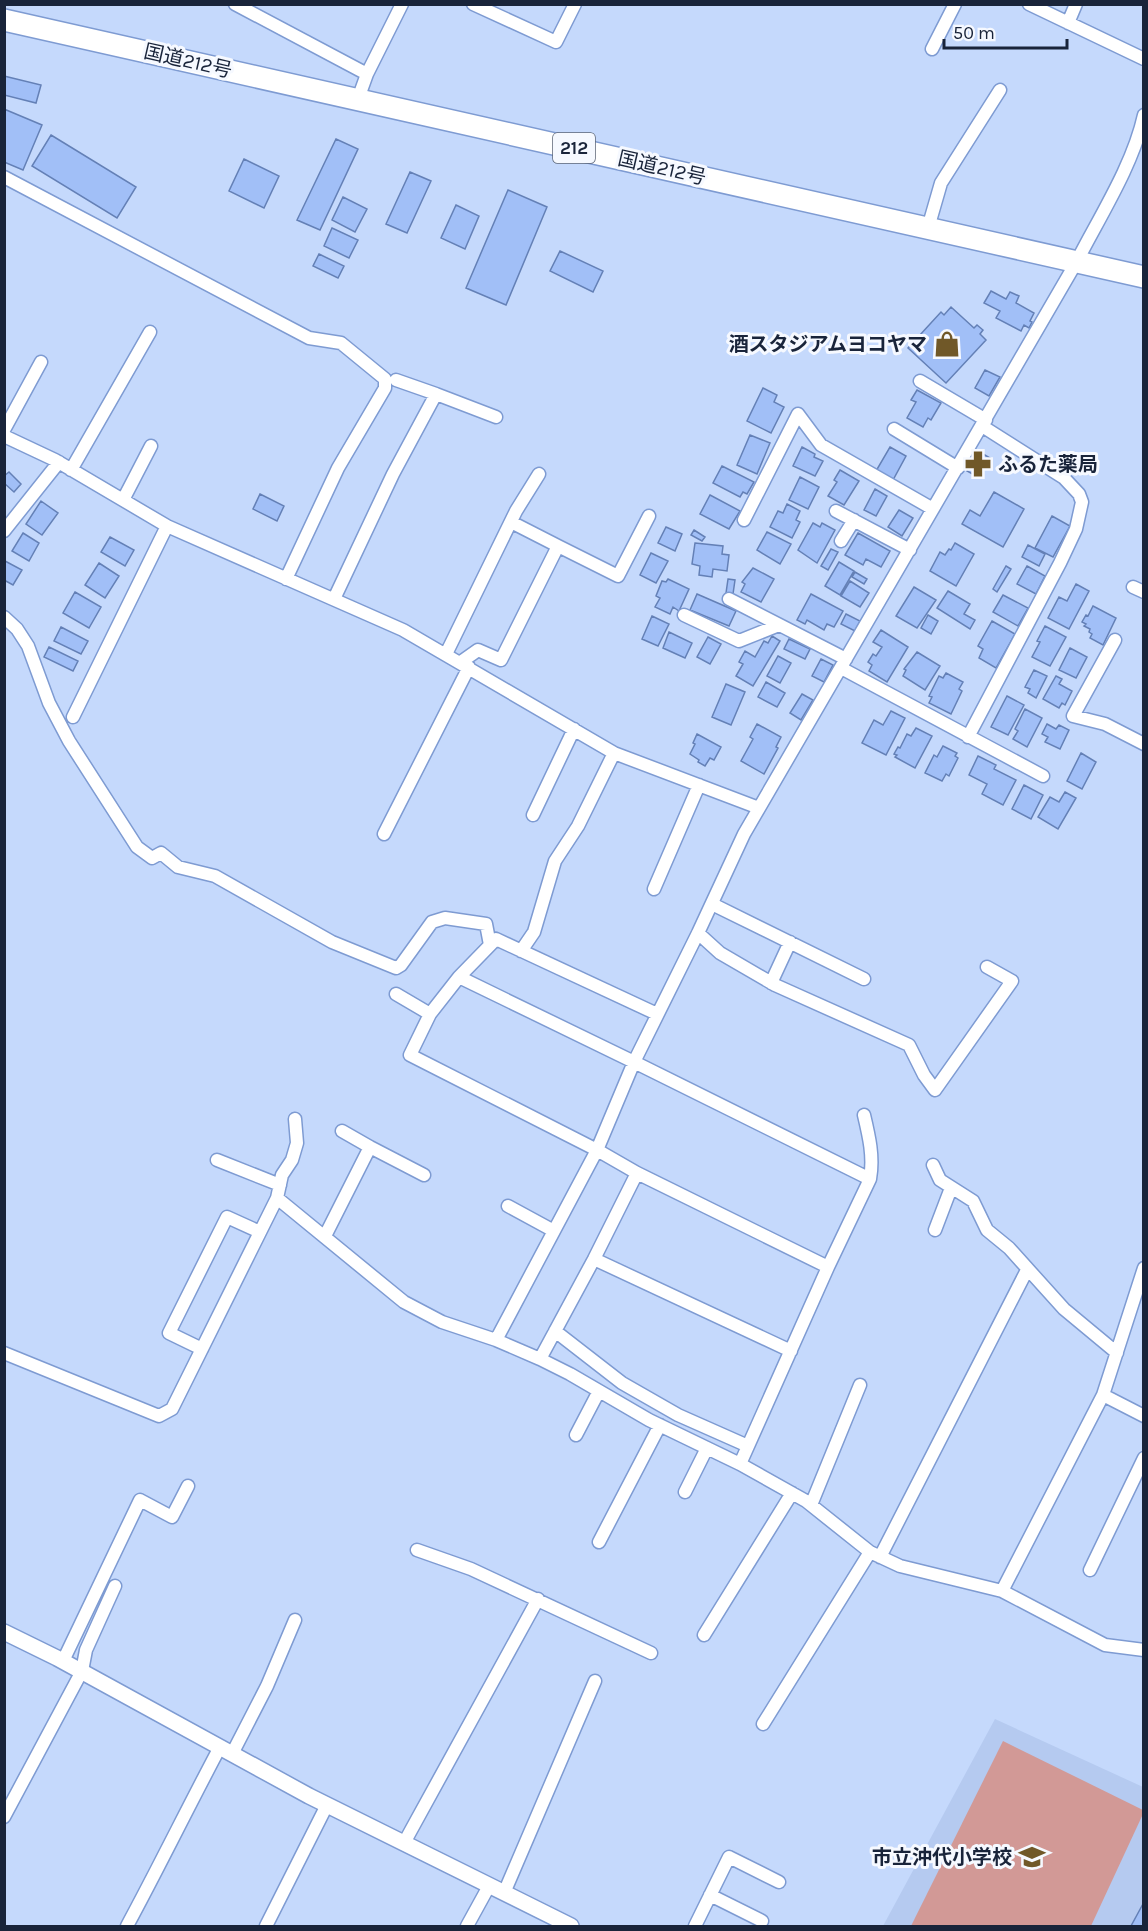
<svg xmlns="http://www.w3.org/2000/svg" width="1148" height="1931" viewBox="0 0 1148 1931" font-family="Karla,'Noto Sans JP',sans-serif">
  <rect width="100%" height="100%" fill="#c5d9fc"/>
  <!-- built -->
  <path fill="#b5caf0" d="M995 1719 1143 1787V1926H883Z"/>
  <!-- green -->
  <path fill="#d29996" d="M1003 1741 1143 1810V1814L1091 1926H911Z"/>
  <!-- building -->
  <path fill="#a1bff7" stroke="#6480b6" stroke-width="1.5" d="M4 76 41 85 36 103 4 95Z
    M4 109 42 125 23 170 4 162Z
    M51 135 136 187 117 218 32 166Z
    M336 139 358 149 320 230 297 220Z
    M244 159 279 176 264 208 229 191Z
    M410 172 431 181 407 233 386 224Z
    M508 190 547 207 506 305 466 288Z
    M343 197 367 209 355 232 332 220Z
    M456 205 479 216 465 249 441 238Z
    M332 228 358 240 349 258 324 246Z
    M560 251 603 271 593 292 550 271Z
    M319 254 344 266 338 278 313 266Z
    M991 291 1006 299 1010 292 1019 296 1016 303 1034 313 1030 321 1032 322 1029 328 1024 325 1021 331 996 318 1000 311 984 303Z
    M951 307 974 328 977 325 983 330 980 334 986 340 946 383 908 348 941 312 944 315Z
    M985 370 1000 377 989 396 975 388Z
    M763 388 777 395 774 402 784 407 771 433 747 421Z
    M917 390 941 403 931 420 928 418 923 427 907 418 916 402 911 400Z
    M750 435 770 443 757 474 737 465Z
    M802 447 815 454 814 457 823 461 815 476 793 466Z
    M890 447 906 456 893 480 876 471Z
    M978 451 990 458 978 477 967 471Z
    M722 466 754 482 747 494 743 492 740 497 713 483Z
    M840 470 859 481 844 505 828 496 837 482 834 480Z
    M9 472 21 484 14 492 4 483V476Z
    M800 477 819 487 808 509 789 500Z
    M875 489 887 496 876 516 864 510Z
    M994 492 1024 509 1003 547 962 524 970 510 980 516Z
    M260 494 284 506 277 521 253 509Z
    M710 495 740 511 729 529 700 514Z
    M41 501 58 513 42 535 26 524Z
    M787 504 800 511 796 520 800 522 792 538 770 527 778 511 783 513Z
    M899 510 913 518 902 536 888 527Z
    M1052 516 1070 526 1053 557 1035 548Z
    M813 523 820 527 822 523 835 530 817 563 798 550Z
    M666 527 682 534 675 551 658 543Z
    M694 530 705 537 702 541 691 535Z
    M767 532 791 544 780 564 757 550Z
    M23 533 39 543 29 561 12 551Z
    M858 533 890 551 881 567 866 559 863 565 845 555Z
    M110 537 134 550 125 566 101 552Z
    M695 543 723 546 722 554 729 555 727 571 713 569 712 577 699 575 700 566 692 564Z
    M955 543 974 554 956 586 930 571 940 552 945 555 949 549 951 550Z
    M1028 545 1045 554 1039 566 1022 557Z
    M831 549 838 552 828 570 821 566Z
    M651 553 668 561 656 583 640 575Z
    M5 561 22 570 13 585 4 580Z
    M839 562 854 571 840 595 825 586Z
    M99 563 119 576 105 598 85 585Z
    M1006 566 1011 569 997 592 993 589Z
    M1027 566 1045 576 1036 594 1017 584Z
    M753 568 774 579 761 602 741 592 745 584 742 582Z
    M855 572 867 579 864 584 852 577Z
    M668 579 689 589 679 611 673 607 670 614 655 607 660 598 656 596 662 581 666 582Z
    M728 579 735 580 733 594 726 593Z
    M850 581 869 593 860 607 841 596Z
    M1076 584 1089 591 1069 629 1048 618 1059 597 1067 601Z
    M914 587 936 600 917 628 896 616Z
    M948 591 970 604 964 614 975 620 970 629 937 608Z
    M75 592 101 607 89 628 63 613Z
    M697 594 736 611 729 626 690 610Z
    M811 594 843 611 834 627 827 624 824 630 807 620 805 624 797 620Z
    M1003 595 1028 608 1018 626 993 612Z
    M1093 606 1116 618 1103 645 1090 638 1092 634 1089 632 1090 629 1084 626 1086 624 1082 622 1086 615 1088 616Z
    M846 614 860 621 855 631 841 624Z
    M928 615 938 621 931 634 921 628Z
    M652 616 669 624 658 646 642 639Z
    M992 621 1015 634 996 668 979 658 983 649 978 646Z
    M1045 626 1066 637 1050 666 1032 657 1040 642 1037 641Z
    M61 627 88 641 81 654 54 641Z
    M881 630 908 647 887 682 869 671 872 665 868 662 873 654 876 656 882 647 873 642Z
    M669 632 692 643 685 658 663 648Z
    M772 636 780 641 753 686 736 676 743 664 739 662 745 651 755 657 764 641 768 643Z
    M708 637 721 644 710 664 697 657Z
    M789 639 810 649 805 659 784 649Z
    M49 647 78 661 73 671 44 657Z
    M1070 648 1087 657 1076 678 1059 670Z
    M917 652 940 666 925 690 903 676 906 670 904 669Z
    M778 656 791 663 780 683 767 676Z
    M821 659 833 665 824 682 812 676Z
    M1034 670 1047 676 1036 698 1028 693 1030 689 1025 687Z
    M946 673 963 682 959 689 962 691 951 714 929 703 932 697 929 696 939 676 943 678Z
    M1056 676 1062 679 1059 684 1072 691 1065 705 1062 703 1059 708 1043 699Z
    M766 682 785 693 777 707 758 697Z
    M726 684 745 692 731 725 712 717Z
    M802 694 813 700 801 720 790 713Z
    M1007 696 1024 705 1008 735 991 727Z
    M1025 709 1042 718 1027 747 1013 739 1018 731 1015 729Z
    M891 711 905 718 886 755 862 743 874 720 883 725Z
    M757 724 781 737 776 747 778 748 764 774 741 761 753 739 750 737Z
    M1047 724 1056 729 1059 725 1069 730 1060 749 1045 742 1048 737 1042 734Z
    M916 728 932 736 915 768 895 757 897 755 894 754 898 747 900 748 907 734 911 736Z
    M697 734 721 747 714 760 710 758 705 766 698 762 699 760 690 754 695 744 693 743Z
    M943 746 957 753 955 756 958 758 949 776 946 774 942 781 925 773 934 755 937 757Z
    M1081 753 1096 762 1082 789 1067 781Z
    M978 756 996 765 994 769 1016 780 1003 805 982 794 987 784 969 775Z
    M1024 785 1043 795 1031 819 1012 809Z
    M1065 792 1076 798 1058 829 1038 817 1050 797 1059 802Z
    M1144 1902V1926H1131Z"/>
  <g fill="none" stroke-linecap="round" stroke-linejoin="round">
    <!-- minor casing -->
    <g stroke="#7e9bd2" stroke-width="15">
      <path id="minor" d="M235 4 367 74
        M473 4 556 42 575 4
        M1029 4 1144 59
        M1068 23 1076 4
        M932 49 955 4
        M358 99 367 74 402 4
        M4 177 309 338 341 343 385 379V388L338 468 286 579
        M928 228 941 183 1000 90
        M396 380 436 394
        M920 381 986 420
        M894 429 958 468
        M4 430 41 362
        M4 436 55 460 167 526 403 630 614 753 759 808
        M71 470 150 332
        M123 500 151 446
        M836 511 910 550
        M744 520 798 414 821 445 933 509
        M4 531 59 462
        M841 541 854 520
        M558 546 618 576 649 516
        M1133 587 1144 592
        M334 599 393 474 436 394 496 417
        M729 599 846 659
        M684 615 739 641 779 625
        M4 617 17 629 28 646 49 703 69 741 137 847 152 858 161 853 178 867 215 876 332 942 396 968 401 965 432 922 445 918 486 924 490 945
        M1115 640 1073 716 1105 724 1144 744
        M446 654 516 511 539 474
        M461 662 478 650 501 660 558 546 511 522
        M841 668 1043 776
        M73 717 167 526
        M968 737 1060 563 1076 529 1082 502 1079 494 1064 478 982 426
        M533 815 574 729
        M384 834 469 667
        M654 889 699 785
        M712 904 864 979
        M698 933 720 953 775 985 909 1045 924 1075 935 1090 1012 981 987 967
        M521 951 534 932 555 861 578 826 614 753
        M459 977 634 1062 870 1179 828 1267 740 1464
        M771 983 790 942
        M396 994 430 1014
        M657 1014 496 939 459 977 430 1014 410 1055 597 1150 637 1173 828 1267
        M864 1115C869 1136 874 1157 870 1179
        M370 1147 424 1175
        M217 1160 280 1185
        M933 1165 940 1180 973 1201 987 1230 1009 1248 1064 1309 1117 1353
        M277 1198 404 1302 442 1322 496 1340 540 1359 570 1374 649 1420 740 1464 806 1501 870 1552 900 1566 1002 1591 1105 1645 1144 1650
        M508 1206 554 1231
        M935 1230 951 1188
        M325 1236 370 1147 342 1131
        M594 1259 791 1351
        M555 1331 622 1383 678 1415 748 1446
        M496 1340 597 1150 634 1062 698 933 744 834 1077 261C1100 216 1133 165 1144 115
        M202 1349 169 1333 227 1217 260 1232
        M4 1353 159 1416 172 1409 277 1198 282 1175 292 1160 297 1143 295 1119
        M540 1359 594 1259 637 1173
        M1103 1395 1144 1416
        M576 1435 599 1391
        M685 1492 707 1448
        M811 1505 860 1385
        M599 1542 660 1425
        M417 1550 471 1569 651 1653
        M880 1557 1027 1270
        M1090 1570 1144 1458
        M1002 1591 1103 1395 1144 1268
        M704 1635 792 1493
        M63 1661 140 1500 172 1517 188 1486
        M763 1724 870 1552
        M232 1754 267 1686 295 1620
        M4 1817 82 1671 86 1650 115 1586
        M404 1843 538 1599
        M504 1893 595 1681
        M710 1895 762 1921
        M127 1926C159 1867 188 1807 220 1747
        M266 1926 327 1805
        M467 1926 489 1886
        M695 1926 729 1857 779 1882"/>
    </g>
    <!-- tertiary casing -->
    <g stroke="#7e9bd2" stroke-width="18">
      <path id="tertiary" d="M4 1632 57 1658 309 1796 571 1926"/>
    </g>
    <!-- trunk casing -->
    <g stroke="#7e9bd2" stroke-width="24">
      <path id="trunk" d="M4 20 1144 277"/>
    </g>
    <!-- minor -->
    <use href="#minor" stroke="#fff" stroke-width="12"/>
    <!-- tertiary -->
    <use href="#tertiary" stroke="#fff" stroke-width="15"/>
    <!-- trunk -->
    <use href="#trunk" stroke="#fff" stroke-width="21"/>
  </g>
  <!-- icons -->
  <defs>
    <g id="shop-bare" transform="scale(2.07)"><path d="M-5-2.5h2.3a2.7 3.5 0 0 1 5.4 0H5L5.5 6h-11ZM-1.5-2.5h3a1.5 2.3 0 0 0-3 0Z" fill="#705828" stroke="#f6f9ff" stroke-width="2.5" paint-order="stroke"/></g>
    <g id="pharmacy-bare" transform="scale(2.07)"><path d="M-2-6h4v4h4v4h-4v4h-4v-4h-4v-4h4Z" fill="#705828" stroke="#f6f9ff" stroke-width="2.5" paint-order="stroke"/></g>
    <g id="school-bare" transform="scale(2.07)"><path d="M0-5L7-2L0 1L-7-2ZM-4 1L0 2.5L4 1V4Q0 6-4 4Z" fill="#705828" stroke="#f6f9ff" stroke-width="2.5" paint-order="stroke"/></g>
  </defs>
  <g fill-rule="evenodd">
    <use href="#shop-bare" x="947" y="344"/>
    <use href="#pharmacy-bare" x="978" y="464"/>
    <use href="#school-bare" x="1032" y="1857"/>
  </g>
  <g text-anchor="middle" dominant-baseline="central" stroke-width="6" stroke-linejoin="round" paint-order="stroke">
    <!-- shield labels -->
    <rect fill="#f6f9ff" stroke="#5b6475" stroke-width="1.5" x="553" y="133" width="42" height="30" rx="4.5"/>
    <g font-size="18" font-weight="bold" fill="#19243a">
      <text x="574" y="148">212</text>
    </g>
    <!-- street labels -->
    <g font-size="20" fill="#19243a" stroke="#f6f9ff">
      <text transform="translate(188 61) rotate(13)">国道212号</text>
      <text transform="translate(662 168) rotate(13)">国道212号</text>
    </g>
    <!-- poi labels -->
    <g font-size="20" font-weight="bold" fill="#19243a" stroke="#f6f9ff" text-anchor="end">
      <text x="927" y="344">酒スタジアムヨコヤマ</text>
      <text x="998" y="464" text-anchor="start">ふるた薬局</text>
      <text x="1012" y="1857">市立沖代小学校</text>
    </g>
  </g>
  <!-- border -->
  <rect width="1148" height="1931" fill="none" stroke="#19243a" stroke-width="12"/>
  <!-- scale -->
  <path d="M944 39v9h123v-9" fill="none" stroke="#19243a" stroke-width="3"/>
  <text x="953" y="39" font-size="18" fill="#19243a" stroke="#f6f9ff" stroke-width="4.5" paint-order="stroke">50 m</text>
</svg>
